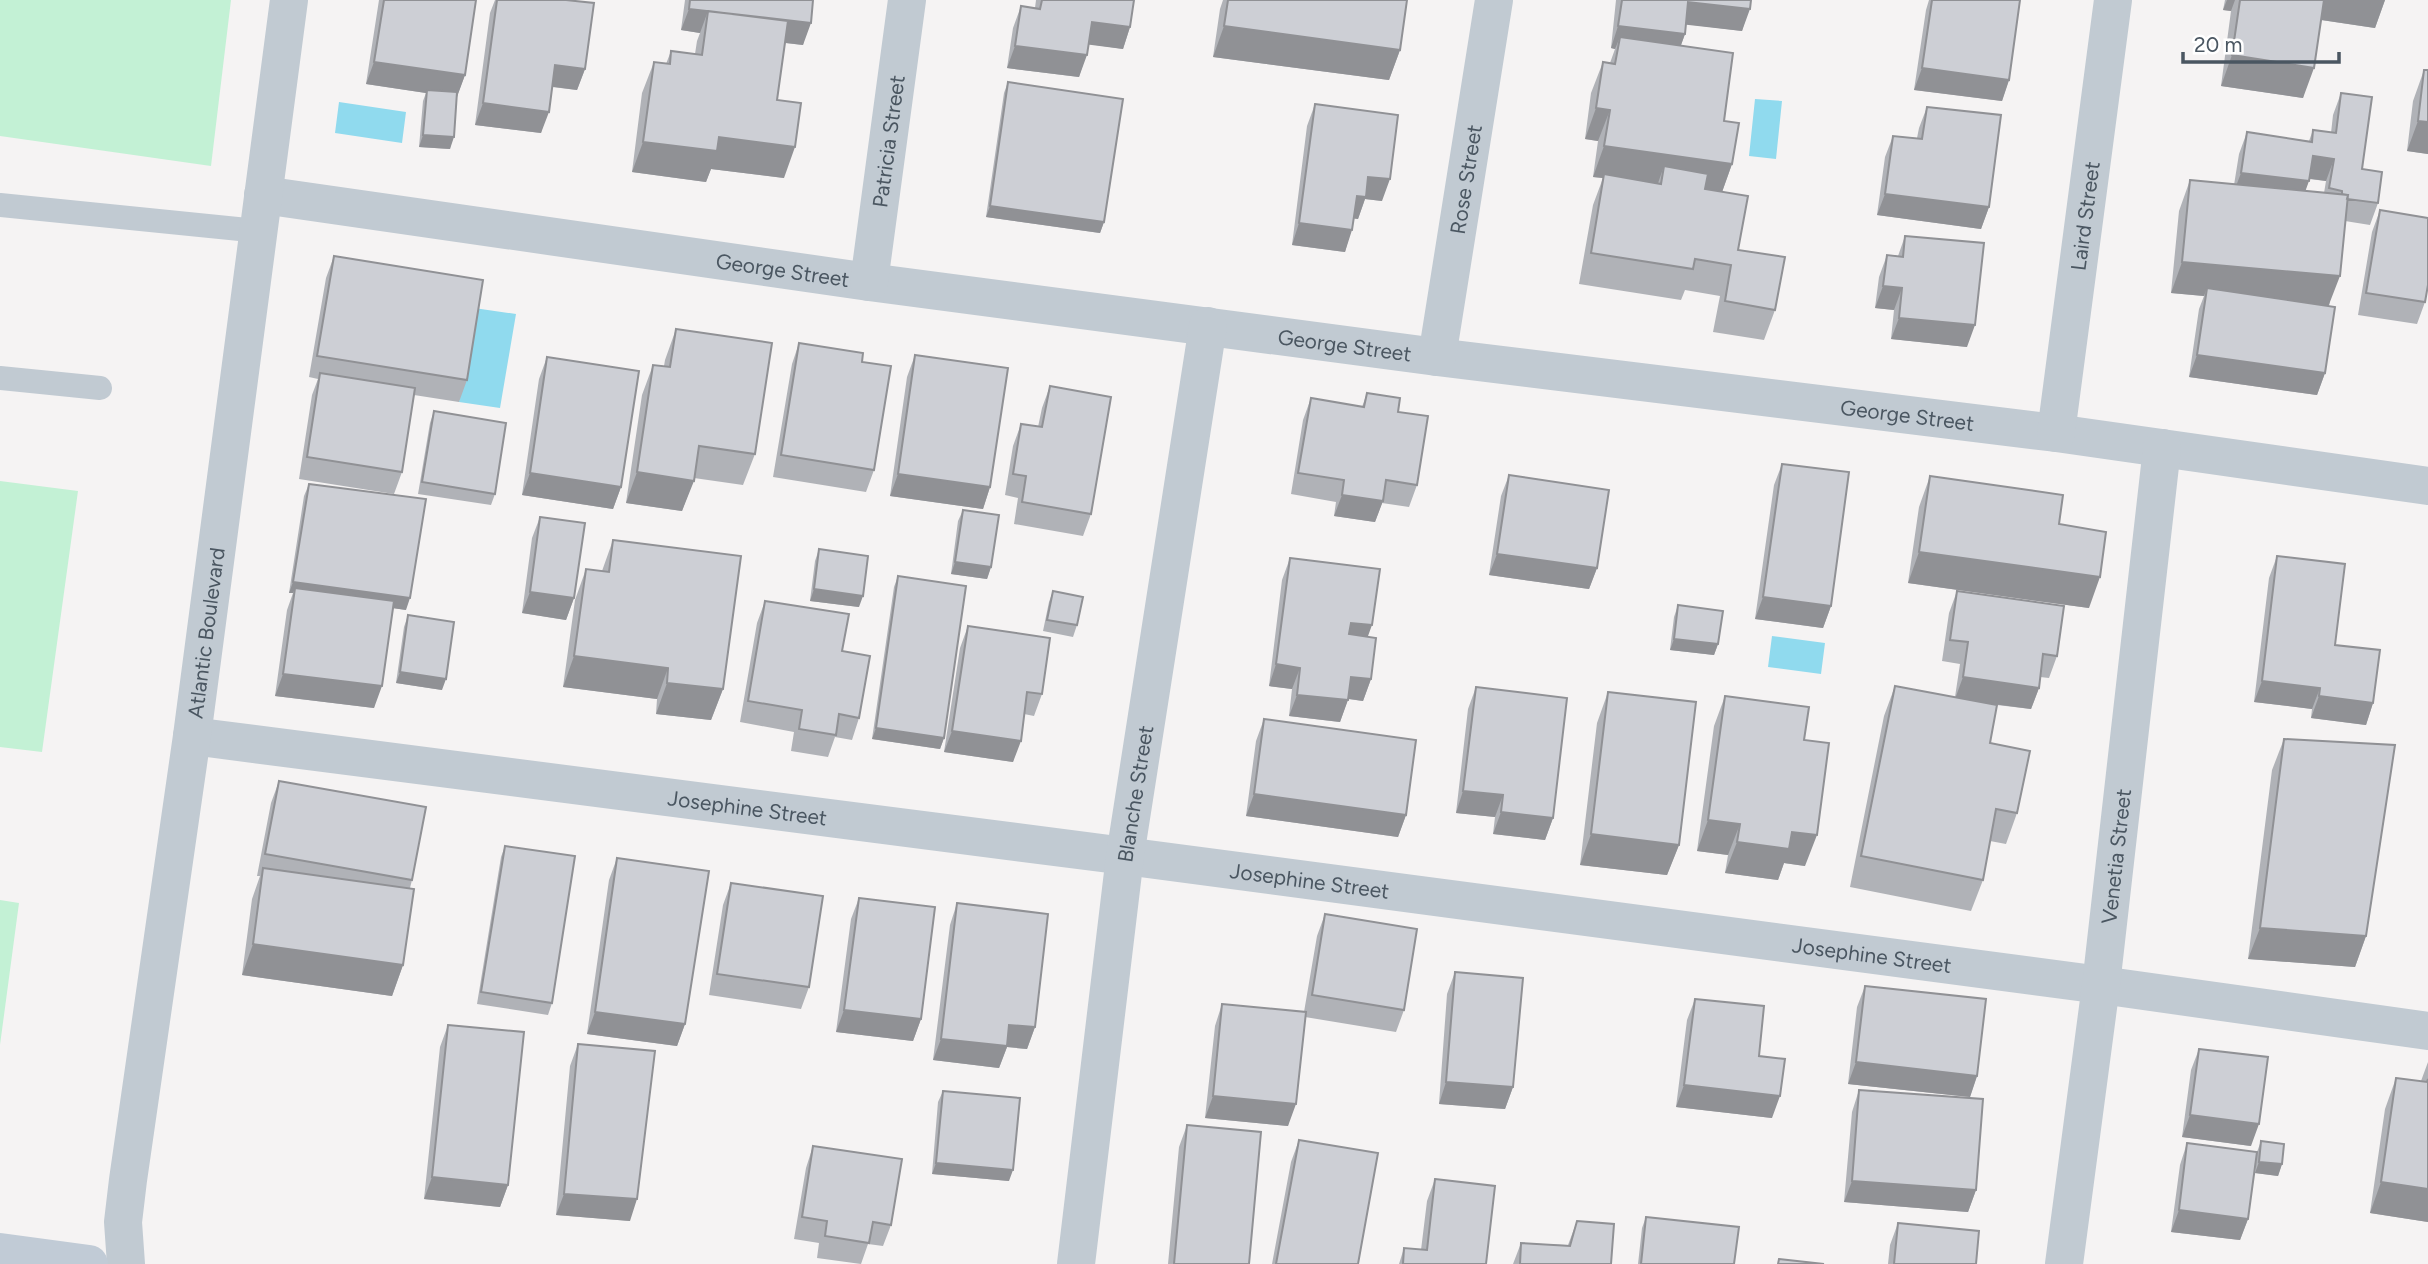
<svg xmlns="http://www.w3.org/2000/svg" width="2428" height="1264" viewBox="0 0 2428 1264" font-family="Figtree,sans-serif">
  <rect width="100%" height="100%" fill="#f5f3f3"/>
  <!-- green -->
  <path fill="#c3f1d5" d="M0 0H231L211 166 0 136Z
    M0 481 78 491 42 752 0 747Z
    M0 900 19 903 0 1045Z"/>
  <!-- water -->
  <path fill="#90daee" d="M1755 99 1782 101 1776 159 1749 156Z
    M339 102 406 112 402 143 335 133Z
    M474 308 516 314 500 408 459 402Z
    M1772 636 1825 643 1821 674 1768 667Z"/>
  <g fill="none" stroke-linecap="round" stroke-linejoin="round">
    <!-- service -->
    <path stroke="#c1cad2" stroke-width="24" d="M0 205 258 231
      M0 378 100 388"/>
    <!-- minor -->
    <g stroke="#c1cad2" stroke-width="38">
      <path id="s1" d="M263 195 869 282 1437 357 2056 433 2428 486"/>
      <path id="s2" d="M869 282 907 0"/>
      <path id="s3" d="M1437 357 1494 0"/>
      <path id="s4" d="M2056 433 2113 0"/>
      <path id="s5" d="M192 736 1125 856 2101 985 2428 1031"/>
      <path id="s6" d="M1076 1264 1125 856 1208 326"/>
      <path id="s7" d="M2064 1264 2101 985 2162 448"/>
    </g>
    <!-- tertiary -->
    <path stroke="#c1cad2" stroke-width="38" id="s8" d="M126 1264 123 1222 128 1180 192 736 289 0"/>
    <!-- secondary -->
    <path stroke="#c1cbd6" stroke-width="38" d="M0 1252 89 1264"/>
  </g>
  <!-- wall -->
  <path fill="#b0b2b7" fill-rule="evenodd" d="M379 0H476L465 75 457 96 450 149 419 147 423 101 426 93 366 84Z
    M495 0H566L585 69 577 90 552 87 541 133 475 125 490 13Z
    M685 0H813L803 45 785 43 777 100 784 178 711 169 706 182 632 172 642 93 654 62 666 64 671 51 695 54 697 41 700 33 681 30Z
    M1036 0H1134L1130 27 1123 49 1089 44 1079 77 1007 68 1013 28 1021 6 1035 8Z
    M1223 0H1228L1400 50 1389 80 1213 57 1220 9Z
    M1616 0H1751L1742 31 1686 24 1685 34 1681 45 1724 121 1732 164 1722 192 1738 250 1775 310 1764 340 1713 332 1720 296 1685 290 1681 300 1579 284 1593 205 1603 178 1593 177 1598 141 1585 139 1591 93 1603 62 1610 63 1615 49 1611 48Z
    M1929 0H2020L2009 80 2002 101 1914 90 1926 10Z
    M2225 0H2385L2375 28 2321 20 2303 98 2221 86 2231 11 2223 10Z
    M2424 70 2428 154 2407 151 2413 101Z
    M1008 82 1104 222 1100 233 986 217 1004 93Z
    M2341 93 2362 169 2378 203 2370 225 2345 221 2329 306 2325 373 2317 395 2189 377 2199 309 2204 296 2171 293 2179 211 2190 180 2234 185 2239 154 2247 132 2309 141 2313 130 2331 133 2333 115ZM2309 179 2326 181 2324 193 2305 191Z
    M1315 104 1382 201 1365 199 1358 219 1354 218 1345 252 1292 245 1307 126Z
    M1927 107 1989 207 1981 229 1877 215 1885 157 1893 136 1917 138 1919 128Z
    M2380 210 2425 302 2417 324 2358 315 2372 232Z
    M1905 236 1967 347 1891 339 1894 310 1875 308 1879 277 1887 255 1898 256Z
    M334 256 467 380 459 402 414 395 402 472 394 494 299 479 312 395 318 379 309 377 326 278Z
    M676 329 755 454 743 485 694 478 682 511 626 503 642 395 653 365 664 366 665 360Z
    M799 343 874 470 866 492 773 477 792 364Z
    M915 355 990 487 983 509 890 496 907 377Z
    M547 357 621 487 613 509 522 495 539 379Z
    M1050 386 1091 514 1083 536 1014 524 1018 498 1005 495 1013 446 1021 424 1038 427 1042 408Z
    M1367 393 1398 412 1417 485 1409 507 1382 503 1375 522 1334 516 1336 502 1291 494 1303 420 1311 398 1362 407Z
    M434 411 495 494 491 505 418 494 430 423Z
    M1782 464 1831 606 1823 628 1755 619 1774 485Z
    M1509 475 1597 568 1589 589 1489 575 1501 496Z
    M1930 476 2059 524 2089 608 1908 583 1919 507Z
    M309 484 406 610 393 608 374 708 275 696 287 610 293 593H289L304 496Z
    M963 510 991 567 987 579 951 574 958 521Z
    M540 517 574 598 566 620 522 613 532 538Z
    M613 540 723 689 711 720 656 714 657 699 563 687 575 600 586 569 602 571Z
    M819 549 859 607 810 601 815 561Z
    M2277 556 2373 703 2366 725 2311 718 2312 709 2254 702 2269 578Z
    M1290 558 1368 637 1371 679 1363 701 1348 699 1340 722 1289 716 1292 689 1269 686 1282 580Z
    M898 576 944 738 940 749 872 739 894 587Z
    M1053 591 1077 625 1073 637 1043 631 1049 602Z
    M1957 591 2057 656 2049 678 2040 677 2039 688 2031 709 1997 705 1990 743 2017 813 2006 844 1990 841 1983 880 1971 911 1850 887 1884 716 1895 686 1955 697 1960 664 1942 661 1949 613Z
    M765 601 842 651 859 718 852 740 835 737 828 757 791 751 794 732 740 722 757 623Z
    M1678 605 1718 644 1714 655 1670 650 1674 617Z
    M408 615 442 690 396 683 404 627Z
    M968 626 1042 694 1034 716 1024 714 1013 762 944 752 960 648Z
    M1476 687 1553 818 1545 840 1493 834 1495 817 1456 813 1468 709Z
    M1608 692 1679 845 1667 875 1580 865 1597 723Z
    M1725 696 1804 740 1805 866 1784 863 1778 880 1725 873 1728 855 1697 851 1714 726Z
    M1264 719 1406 815 1398 837 1246 816 1256 741Z
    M2284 739 2366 936 2355 967 2248 959 2272 770Z
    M279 781 412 880 410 888 403 965 392 996 242 975 252 899 260 876H257L271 803Z
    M505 846 552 1003 548 1015 477 1004 501 857Z
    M617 858 685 1024 677 1046 587 1034 609 880Z
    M731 883 809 987 801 1009 709 995 723 905Z
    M859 898 921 1019 913 1041 836 1032 851 919Z
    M957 903 1035 1027 1027 1049 1007 1047 999 1068 933 1060 950 925Z
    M1325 914 1404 1010 1396 1032 1305 1017 1288 1126 1205 1118 1215 1026 1222 1004 1304 1012 1317 936Z
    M1455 972 1513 1087 1505 1109 1439 1104 1447 994Z
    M1865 986 1977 1076 1970 1097 1848 1084 1857 1007Z
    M1695 999 1759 1056 1772 1118 1676 1107 1687 1020Z
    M448 1025 508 1185 500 1207 424 1199 440 1047Z
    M578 1044 630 1221 556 1215 570 1066Z
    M2199 1049 2251 1146 2182 1137 2191 1070Z
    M2428 1062V1222L2370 1213 2385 1109 2396 1078 2421 1081Z
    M1859 1090 1976 1190 1968 1212 1844 1202 1852 1112Z
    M943 1091 1009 1181 932 1174 938 1102Z
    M1187 1125 1249 1264H1168L1179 1147Z
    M1299 1140 1358 1264H1272L1291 1162Z
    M2261 1141 2282 1164 2278 1176 2255 1173 2257 1153 2248 1219 2240 1240 2171 1232 2180 1165 2187 1143 2257 1152Z
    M813 1146 891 1225 883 1246 868 1244 861 1264 817 1258 819 1243 794 1239 806 1168Z
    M1435 1179 1486 1264H1399L1404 1248 1421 1250 1427 1201Z
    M1646 1217 1734 1264H1638L1642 1228Z
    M1577 1221 1611 1264H1513L1521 1243 1568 1245Z
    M1898 1223 1976 1264H1888L1890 1245Z"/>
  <!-- shaded-wall -->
  <path fill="#909195" d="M2227 0H2235L2231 11 2223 10Z
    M2322 0H2385L2375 28 2315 19Z
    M1688 2 1750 9 1742 31 1680 24Z
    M689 9 708 11 700 33 681 30Z
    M708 11 811 23 803 45 705 33Z
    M1092 22 1130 27 1123 49 1084 44Z
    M1224 26 1400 50 1389 80 1213 57Z
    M1618 26 1685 34 1677 56 1620 37 1615 49 1611 48Z
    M1015 46 1087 55 1079 77 1007 68Z
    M2232 55 2314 68 2303 98 2221 86Z
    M374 62 465 75 457 97 427 90 426 93 366 84Z
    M555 65 585 69 577 90 547 86Z
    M1922 68 2009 80 2002 101 1914 90Z
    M483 103 549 112 541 133 475 125Z
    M1596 108 1610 110 1598 141 1585 139Z
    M2418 121 2428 122V154L2407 151Z
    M423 135 454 137 450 149 419 147Z
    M719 137 795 147 784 178 711 169 706 182 632 172 643 142Z
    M1604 146 1732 164 1721 195 1660 186 1664 166 1657 186 1604 174 1603 178 1593 177Z
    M2313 156 2334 159 2326 181 2305 178Z
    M2241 173 2309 181 2301 203 2233 194Z
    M1368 177 1390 179 1382 201 1365 199 1358 219 1349 218 1357 196Z
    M1885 194 1989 207 1981 229 1877 215Z
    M990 206 1104 222 1100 233 986 217Z
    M1299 223 1352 230 1345 252 1292 245Z
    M2182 262 2340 276 2328 307 2207 288 2204 296 2171 293Z
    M1883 286 1902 288 1894 310 1875 308Z
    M1899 318 1975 325 1967 347 1891 339Z
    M2197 355 2325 373 2317 395 2189 377Z
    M637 472 694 481 682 511 626 503Z
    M530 473 621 487 613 509 522 495Z
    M898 474 990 487 983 509 890 496Z
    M1342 495 1383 501 1375 522 1334 516Z
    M1919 552 2100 577 2089 608 1908 583Z
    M1497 554 1597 568 1589 589 1489 575Z
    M955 562 991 567 987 579 951 574Z
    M293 582 410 598 406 610 294 594 295 588 293 593H289Z
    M814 589 863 596 859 607 810 601Z
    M530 592 574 598 566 620 522 613Z
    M1763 597 1831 606 1823 628 1755 619Z
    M1351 623 1372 625 1364 647 1343 645Z
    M1674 639 1718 644 1714 655 1670 650Z
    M574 656 668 668 657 699 563 687Z
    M1276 664 1300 668 1292 689 1269 686Z
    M400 672 446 679 442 690 396 683Z
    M283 674 382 686 374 708 275 696Z
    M1351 677 1371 679 1363 701 1343 698Z
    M1963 677 2039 688 2031 709 1955 699Z
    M2262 681 2320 688 2312 709 2254 702Z
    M667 683 723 689 711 720 656 714Z
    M1297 695 1348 700 1340 722 1289 716Z
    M2319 696 2373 703 2366 725 2311 718Z
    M876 728 944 738 940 749 872 739Z
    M952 731 1021 741 1013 762 944 752Z
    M1463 791 1503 795 1495 817 1456 813Z
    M1254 794 1406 815 1398 837 1246 816Z
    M1501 812 1553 818 1545 840 1493 834Z
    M1708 820 1740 824 1728 855 1697 851Z
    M1792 832 1817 835 1805 866 1784 863 1778 880 1725 873 1737 842Z
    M1591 834 1679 845 1667 875 1580 865Z
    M2260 928 2366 936 2355 967 2248 959Z
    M253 944 403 965 392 996 242 975Z
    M844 1010 921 1019 913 1041 836 1032Z
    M595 1012 685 1024 677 1046 587 1034Z
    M1009 1025 1035 1027 1027 1049 1007 1047 999 1068 933 1060 941 1039Z
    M1856 1062 1977 1076 1970 1097 1848 1084Z
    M1446 1082 1513 1087 1505 1109 1439 1104Z
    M1684 1085 1780 1096 1772 1118 1676 1107Z
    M1213 1096 1296 1104 1288 1126 1205 1118Z
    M2190 1115 2259 1124 2251 1146 2182 1137Z
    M2259 1162 2282 1164 2278 1176 2255 1173Z
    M936 1163 1013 1170 1009 1181 932 1174Z
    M432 1177 508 1185 500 1207 424 1199Z
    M1852 1181 1976 1190 1968 1212 1844 1202Z
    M2381 1182 2428 1189V1222L2370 1213Z
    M564 1194 637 1199 630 1221 556 1215Z
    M2179 1210 2248 1219 2240 1240 2171 1232Z"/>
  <!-- building -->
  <path fill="#cdcfd5" stroke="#909195" stroke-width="2" d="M384 0H476L465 75 374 62Z
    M497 0H566L594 3 585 69 555 65 549 112 483 103Z
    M690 0H813L811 23 689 9Z
    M1042 0H1134L1130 27 1092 22 1087 55 1015 46 1021 6 1040 9Z
    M1228 0H1407L1400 50 1224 26Z
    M1622 0H1751L1750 9 1688 2 1685 34 1618 26Z
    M1932 0H2020L2009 80 1922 68Z
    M2240 0H2324L2314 68 2232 55Z
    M708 11 788 21 777 100 801 103 795 147 719 137 717 151 643 142 654 62 670 64 671 51 702 55Z
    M1620 37 1733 53 1724 121 1739 123 1732 164 1604 146 1610 110 1596 108 1603 62 1615 64Z
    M2424 70H2428V122L2418 121Z
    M1008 82 1123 99 1104 222 990 206Z
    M427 90 457 92 454 137 423 135Z
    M2341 93 2372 97 2362 169 2382 172 2378 203 2347 199 2348 195 2342 194V191L2329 188 2334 159 2313 156 2309 181 2241 173 2247 132 2312 142 2313 130 2336 133Z
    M1315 104 1398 115 1390 179 1368 177 1366 197 1357 196 1352 230 1299 223Z
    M1927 107 2001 115 1989 207 1885 194 1893 136 1922 139Z
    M1664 166 1708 174 1705 189 1748 196 1738 250 1785 257 1775 310 1725 301 1731 265 1695 259 1693 269 1591 253 1604 174 1661 184Z
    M2190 180 2348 195 2340 276 2182 262Z
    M2380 210 2428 218V285L2425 302 2366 293Z
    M1905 236 1984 243 1975 325 1899 318 1902 288 1883 286 1887 255 1903 257Z
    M334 256 483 280 467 380 317 356Z
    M2207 288 2335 307 2325 373 2197 355Z
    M676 329 772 343 755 454 699 446 694 481 637 472 653 365 670 367Z
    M799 343 863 353 862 362 891 366 874 470 781 455Z
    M915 355 1008 368 990 487 898 474Z
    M547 357 639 371 621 487 530 473Z
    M320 373 415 388 402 472 307 457Z
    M1050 386 1111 397 1091 514 1022 502 1026 476 1013 474 1021 424 1042 427Z
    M1367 393 1400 398 1398 412 1428 416 1417 485 1386 480 1383 501 1342 495 1344 480 1298 473 1311 398 1364 407Z
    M434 411 506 423 495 494 422 482Z
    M1782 464 1849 472 1831 606 1763 597Z
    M1509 475 1609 490 1597 568 1497 554Z
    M1930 476 2063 495 2059 524 2106 532 2100 577 1919 552Z
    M309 484 426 499 410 598 293 582Z
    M963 510 999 515 991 567 955 562Z
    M540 517 585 523 574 598 530 592Z
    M613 540 741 556 723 689 667 683 668 668 574 656 586 569 609 572Z
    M819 549 868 556 863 596 814 589Z
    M2277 556 2345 564 2335 645 2380 650 2373 703 2319 696 2320 688 2262 681Z
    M1290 558 1380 569 1372 625 1351 623 1349 634 1376 638 1371 679 1351 677 1348 700 1297 695 1300 668 1276 664Z
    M898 576 966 586 944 738 876 728Z
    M295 588 394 601 382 686 283 674Z
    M1053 591 1083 597 1077 625 1047 620Z
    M1957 591 2064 606 2057 656 2043 654 2039 688 1963 677 1968 642 1950 640Z
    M765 601 849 614 842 651 870 656 859 718 839 714 836 735 799 729 802 710 748 701Z
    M1678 605 1723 611 1718 644 1674 639Z
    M408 615 454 622 446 679 400 672Z
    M968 626 1050 638 1042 694 1027 692 1021 741 952 731Z
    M1895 686 1997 705 1990 743 2030 751 2017 813 1996 809 1983 880 1861 856Z
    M1476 687 1567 698 1553 818 1501 812 1503 795 1463 791Z
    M1608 692 1696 702 1679 845 1591 834Z
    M1725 696 1809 707 1804 740 1829 743 1817 835 1792 832 1789 849 1737 842 1740 824 1708 820Z
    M1264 719 1416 740 1406 815 1254 794Z
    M2284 739 2395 745 2366 936 2260 928Z
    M279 781 426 807 412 880 265 854Z
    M505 846 575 856 552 1003 481 992Z
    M617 858 709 871 685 1024 595 1012Z
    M263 868 414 889 403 965 253 944Z
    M731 883 823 896 809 987 717 974Z
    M859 898 935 907 921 1019 844 1010Z
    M957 903 1048 914 1035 1027 1009 1025 1007 1046 941 1039Z
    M1325 914 1417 929 1404 1010 1312 995Z
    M1455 972 1523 978 1513 1087 1446 1082Z
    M1865 986 1986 999 1977 1076 1856 1062Z
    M1695 999 1764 1006 1759 1056 1785 1059 1780 1096 1684 1085Z
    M1222 1004 1306 1012 1296 1104 1213 1096Z
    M448 1025 524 1032 508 1185 432 1177Z
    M578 1044 655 1051 637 1199 564 1194Z
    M2199 1049 2268 1057 2259 1124 2190 1115Z
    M2396 1078 2427 1082 2428 1079V1189L2381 1182Z
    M1859 1090 1983 1099 1976 1190 1852 1181Z
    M943 1091 1020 1098 1013 1170 936 1163Z
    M1187 1125 1261 1132 1249 1264H1174Z
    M1299 1140 1378 1153 1358 1264H1276Z
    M2261 1141 2284 1144 2282 1164 2259 1162Z
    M2187 1143 2257 1152 2248 1219 2179 1210Z
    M813 1146 902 1159 891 1225 873 1222 869 1243 825 1236 827 1221 802 1217Z
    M1435 1179 1495 1186 1486 1264H1403L1404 1248 1427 1250Z
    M1646 1217 1739 1227 1734 1264H1641Z
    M1577 1221 1614 1224 1611 1264H1520L1521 1243 1570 1246Z
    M1898 1223 1979 1231 1976 1264H1894Z
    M1779 1259 1824 1264H1778Z"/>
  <g text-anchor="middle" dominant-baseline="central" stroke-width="7" stroke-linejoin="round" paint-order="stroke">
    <!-- street labels -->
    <g font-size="21" fill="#4a5661" stroke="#fff">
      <text stroke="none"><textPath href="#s2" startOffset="142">Patricia Street</textPath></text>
      <text stroke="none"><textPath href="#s3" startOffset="180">Rose Street</textPath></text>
      <text stroke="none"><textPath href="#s4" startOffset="219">Laird Street</textPath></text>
      <text stroke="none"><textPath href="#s1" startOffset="525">George Street</textPath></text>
      <text stroke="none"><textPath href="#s1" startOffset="1092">George Street</textPath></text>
      <text stroke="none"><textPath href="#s1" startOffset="1659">George Street</textPath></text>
      <text stroke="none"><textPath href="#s8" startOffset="637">Atlantic Boulevard</textPath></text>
      <text stroke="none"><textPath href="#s6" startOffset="474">Blanche Street</textPath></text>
      <text stroke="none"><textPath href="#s5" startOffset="560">Josephine Street</textPath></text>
      <text stroke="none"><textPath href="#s7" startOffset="411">Venetia Street</textPath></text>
      <text stroke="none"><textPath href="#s5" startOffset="1127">Josephine Street</textPath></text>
      <text stroke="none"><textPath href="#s5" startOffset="1694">Josephine Street</textPath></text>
    </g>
  </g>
  <!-- scale -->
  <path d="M2183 52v10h156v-10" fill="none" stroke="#4a5661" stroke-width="3.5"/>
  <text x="2194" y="52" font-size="21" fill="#4a5661" stroke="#ffffff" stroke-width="5" paint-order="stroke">20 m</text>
</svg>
